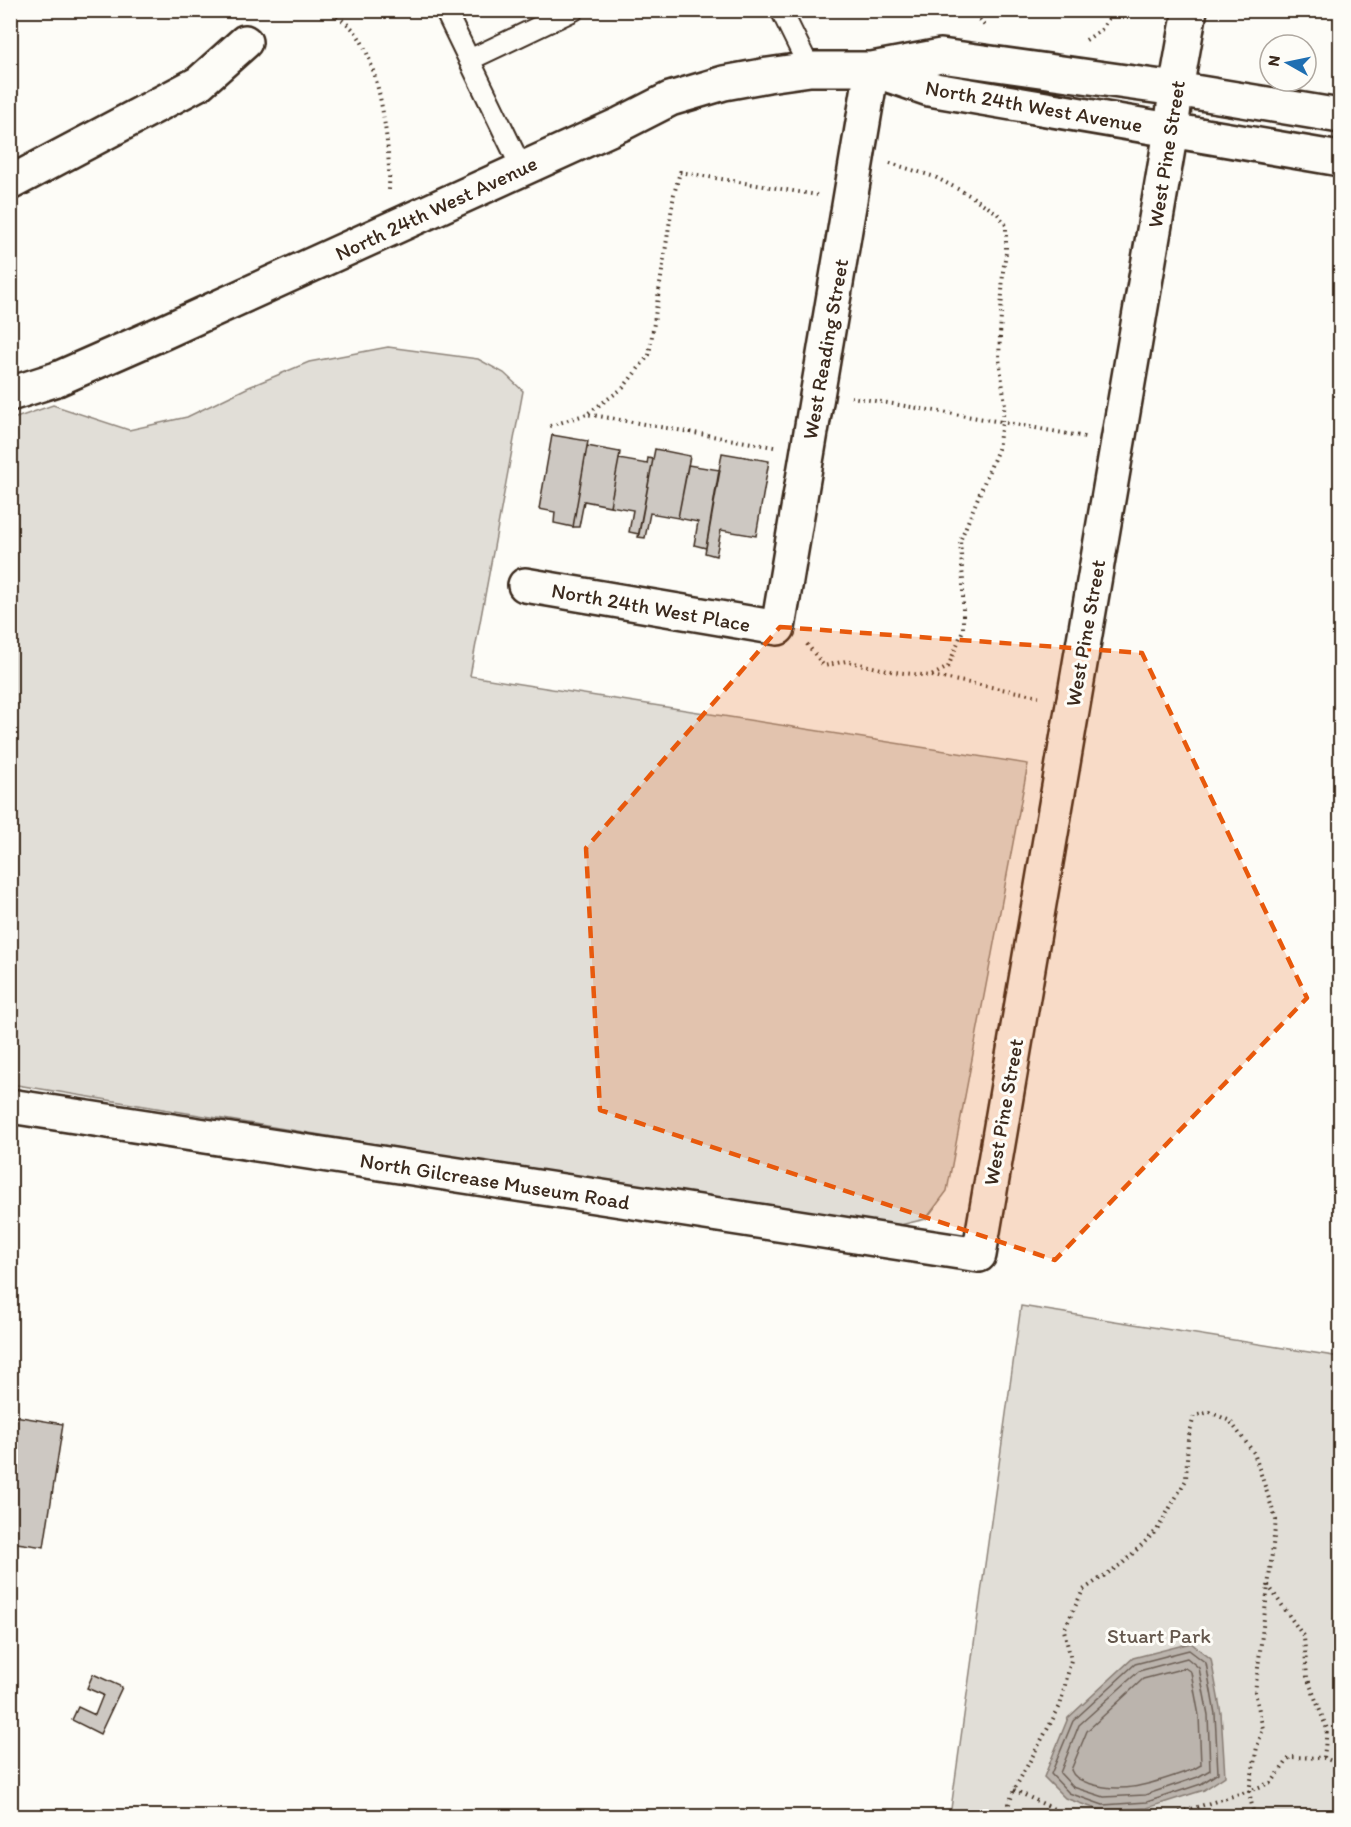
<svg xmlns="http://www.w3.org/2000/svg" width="1351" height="1827" viewBox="0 0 1351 1827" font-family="Itim,sans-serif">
  <rect width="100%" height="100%" fill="#fdfcf7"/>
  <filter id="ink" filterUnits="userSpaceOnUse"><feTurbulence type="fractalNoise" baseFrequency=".0167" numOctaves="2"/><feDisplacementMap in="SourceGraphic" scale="12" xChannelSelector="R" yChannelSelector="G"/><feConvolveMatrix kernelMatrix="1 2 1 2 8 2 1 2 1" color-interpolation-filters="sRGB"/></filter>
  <g filter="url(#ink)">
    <!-- green -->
    <path fill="#e1ded7" stroke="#8e847a" stroke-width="1.5" d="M388 347 478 359 504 373 523 391 470 676 1028 764 947 1191 926 1219 887 1228 11 1084 10 420 53 405 129 430 187 417 249 387 309 362Z
      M1021 1306 1340 1357V1816H950Z"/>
    <!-- water -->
    <path fill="#bbb4ad" stroke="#887d74" stroke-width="1.5" d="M1191 1643 1211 1659 1221 1713 1225 1776 1204 1790 1147 1808 1102 1811 1065 1798 1044 1777 1068 1718 1133 1658Z"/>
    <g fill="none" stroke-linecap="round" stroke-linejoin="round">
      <!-- shore -->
      <path stroke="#6e6157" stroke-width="1.5" d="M1189 1650 1206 1663 1215 1714 1218 1773 1201 1784 1147 1802 1103 1805 1069 1793 1051 1774 1073 1721 1135 1664Z
        M1187 1658 1199 1668 1208 1715 1210 1770 1198 1777 1145 1795 1104 1797 1073 1787 1060 1773 1079 1725 1139 1671Z
        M1185 1668 1191 1672 1199 1716 1201 1765 1194 1769C1159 1781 1125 1796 1088 1783 1080 1780 1074 1778 1071 1770L1087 1731 1143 1679Z"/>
    </g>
    <!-- building -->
    <path fill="#cdc8c2" stroke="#3b2a1e" stroke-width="1.5" d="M552 435 588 441 573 527 554 523 555 512 539 509Z
      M587 446 620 452 619 459 610 506 584 501 579 527H573Z
      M655 449 690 456 678 518 650 513 645 538 638 537Z
      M722 453 769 461 756 536 721 530 716 556 705 553Z
      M648 458 653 459 639 534 629 532 633 510 610 506 619 459 647 464Z
      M688 465 720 470 706 548 694 545 698 522 678 518Z
      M15 1416 63 1424 44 1547 10 1542V1424L13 1425Z
      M93 1674 122 1687 100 1734 72 1720 78 1707 95 1715 103 1695 87 1688Z"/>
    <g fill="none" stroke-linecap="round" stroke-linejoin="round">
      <!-- service casing -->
      <g stroke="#3b2a1e" stroke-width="24">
        <path id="service" d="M445 10 522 169
          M781 10 810 69
          M469 60 574 10"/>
      </g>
      <!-- minor casing -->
      <g stroke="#3b2a1e" stroke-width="38">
        <path id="minor" d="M874 70 929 89 1340 159
          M10 183 199 83 245 42
          M10 394 57 379 164 332 621 124 670 99 724 83 768 75 810 69H872L941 56 1176 89 1340 116
          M525 585 778 628 872 69"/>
      </g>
      <!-- tertiary casing -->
      <g stroke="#3b2a1e" stroke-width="38">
        <path id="tertiary" d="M10 1106 979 1255 1171 131 1176 89 1190 10"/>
      </g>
      <!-- path -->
      <path stroke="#3b2a1e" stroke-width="4" stroke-dasharray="1.5 4.5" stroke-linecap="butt" d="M327 10C335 14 350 25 356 33 380 65 391 151 389 190
        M972 10 985 26
        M1086 40 1101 30 1114 10
        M890 163 935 177 971 196 997 213 1006 225V253L1003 271 999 358 1005 404 1002 422 1085 437
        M550 426 587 414
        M774 447 587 414 623 388 649 355 674 194 680 172 817 195
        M807 644 824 666 846 661 895 672 931 676 948 667 963 630V581L960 541 998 449 1002 422 851 397
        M932 676 1039 696
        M1268 1585 1304 1637 1307 1677 1327 1729 1324 1758
        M1014 1790 1069 1816
        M1012 1816 1009 1804 1014 1790 1060 1706 1071 1660 1064 1630 1083 1590 1123 1563 1157 1530 1186 1480 1188 1439 1194 1416 1210 1412 1230 1421 1254 1453 1276 1520 1268 1587
        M1168 1816 1249 1791 1257 1747 1263 1729 1255 1692 1268 1586
        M1254 1816 1249 1791 1272 1782 1290 1757 1324 1758 1340 1764"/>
      <!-- service -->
      <use href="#service" stroke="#fdfcf7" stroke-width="20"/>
      <!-- minor -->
      <use href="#minor" stroke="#fdfcf7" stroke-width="33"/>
      <!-- tertiary -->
      <use href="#tertiary" stroke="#fdfcf7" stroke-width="33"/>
    </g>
  </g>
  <!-- marked area -->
  <path fill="#e8590c" fill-opacity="0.2" stroke="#e8590c" stroke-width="4.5" stroke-dasharray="12 8" stroke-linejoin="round" d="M780 627 1142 653 1307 998 1055 1260 600 1110 586 848Z"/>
  <g text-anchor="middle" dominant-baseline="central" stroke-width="6" stroke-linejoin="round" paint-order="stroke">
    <!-- street labels -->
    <g font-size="21" fill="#3b2a1e" stroke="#fdfcf7">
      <text transform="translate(1034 106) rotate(10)">North 24th West Avenue</text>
      <text transform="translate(1166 154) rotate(-81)">West Pine Street</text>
      <text transform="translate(436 208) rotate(-25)">North 24th West Avenue</text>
      <text transform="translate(825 349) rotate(-80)">West Reading Street</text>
      <text transform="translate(651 607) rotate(10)">North 24th West Place</text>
      <text transform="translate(1085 633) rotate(-80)">West Pine Street</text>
      <text transform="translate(1003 1112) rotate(-80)">West Pine Street</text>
      <text transform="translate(495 1181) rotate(9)">North Gilcrease Museum Road</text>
    </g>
    <!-- park labels -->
    <g font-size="21" fill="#64574c" stroke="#fdfcf7">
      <text x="1159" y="1635">Stuart Park</text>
    </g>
  </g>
  <!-- margin -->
  <rect width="1351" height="1827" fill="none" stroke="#fdfcf7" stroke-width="36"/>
  <rect x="18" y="18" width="1315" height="1791" fill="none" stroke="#3b2a1e" stroke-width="2" filter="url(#ink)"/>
  <!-- north arrow -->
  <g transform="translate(1288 63) rotate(279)"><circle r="28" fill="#fdfcf7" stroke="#afa8a0" stroke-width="1.5"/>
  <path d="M0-4.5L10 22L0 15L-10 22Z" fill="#1f6fb2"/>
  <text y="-9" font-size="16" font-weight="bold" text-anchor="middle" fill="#3b2a1e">N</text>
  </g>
</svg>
